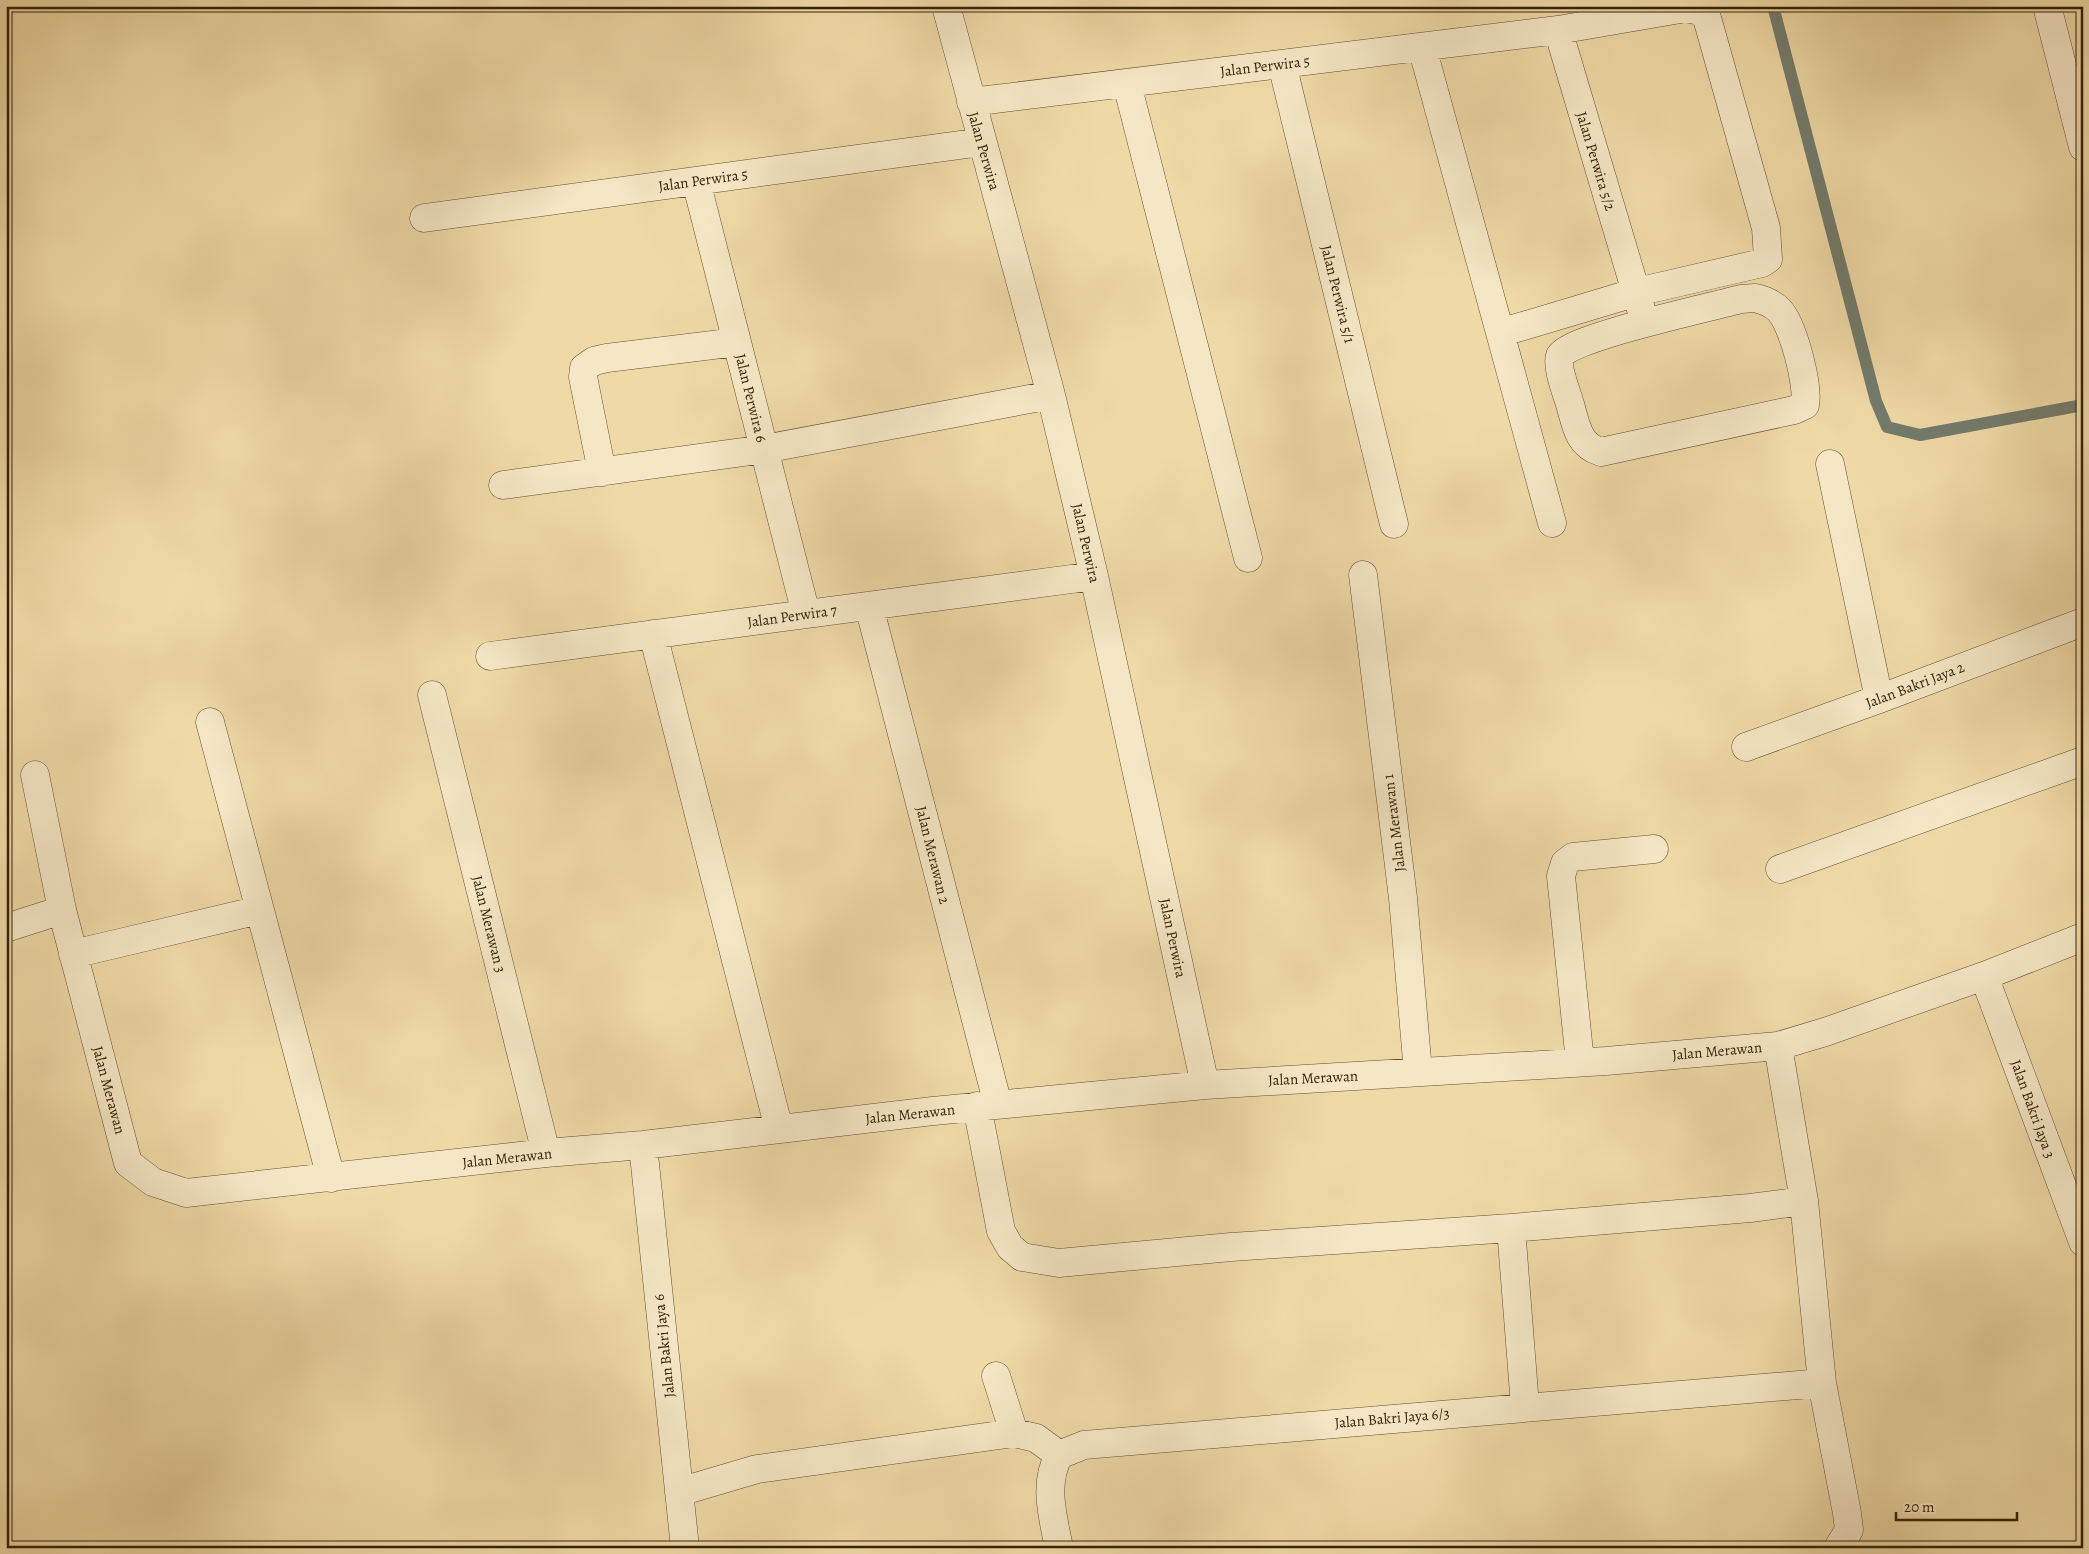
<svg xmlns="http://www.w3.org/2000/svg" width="2089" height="1554" viewBox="0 0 2089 1554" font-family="Alegreya,serif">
  <rect width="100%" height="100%" fill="#efdaa7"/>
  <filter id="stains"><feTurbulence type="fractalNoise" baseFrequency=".004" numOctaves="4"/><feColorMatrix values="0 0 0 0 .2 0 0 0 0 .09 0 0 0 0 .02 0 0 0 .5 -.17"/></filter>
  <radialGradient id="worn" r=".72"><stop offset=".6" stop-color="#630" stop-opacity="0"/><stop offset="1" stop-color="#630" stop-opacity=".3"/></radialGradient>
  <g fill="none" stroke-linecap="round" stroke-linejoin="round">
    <!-- stream -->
    <path stroke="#737c6d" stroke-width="12" d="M1773 6 1876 401 1887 427 1920 435 2083 405"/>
    <!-- minor casing -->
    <g stroke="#644f2f" stroke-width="29">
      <path id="minor" d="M946 6 1051 395 1094 576 1205 1085
        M2047 6 2083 147
        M1558 30 1641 309
        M1422 47 1552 523
        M1282 64 1394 524
        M1127 84 1248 558
        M971 102 1558 30 1686 8 1700 11 1707 18 1766 228 1768 259 1762 263 1637 292 1500 333
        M696 181 806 614
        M424 218 982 142
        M1755 298C1764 300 1772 303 1779 310 1793 324 1809 386 1805 405L1794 410 1601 452C1578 445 1576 425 1570 404 1567 394 1556 366 1560 356 1568 338 1715 306 1741 299Z
        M1830 464 1879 699
        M602 472 583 377 584 368 594 361 607 358 737 342
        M503 485 764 449 1051 395
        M1363 575 1403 898 1418 1072
        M869 606 998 1105
        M653 634 779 1129
        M490 656 1094 576
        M432 695 546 1153
        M210 722 331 1178
        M1746 747 1879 699 2083 622
        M35 775 62 910 128 1163 153 1182 186 1193 546 1153 643 1145 933 1111 1205 1085 1606 1061 1778 1046 1825 1032 1984 976 2083 937
        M1780 869 2083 761
        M6 928 62 910
        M73 954 260 910
        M1984 976 2083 1242
        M1778 1046 1804 1201 1822 1383 1847 1513 1849 1530 1838 1548
        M1580 1062 1561 876 1565 863 1573 857 1654 849
        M977 1106 1001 1231 1010 1247 1022 1257 1059 1263 1231 1247 1511 1228 1750 1208 1804 1201
        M643 1145 685 1548
        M1511 1228 1525 1406
        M996 1376 1014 1433
        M679 1492 757 1469 1014 1433 1036 1438 1059 1455
        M1059 1548C1053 1517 1043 1484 1059 1455L1084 1445 1822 1383"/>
    </g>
    <!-- minor -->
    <use href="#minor" stroke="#f5e7c6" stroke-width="28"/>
  </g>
  <g text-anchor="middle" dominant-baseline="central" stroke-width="4" stroke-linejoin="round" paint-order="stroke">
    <!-- street labels -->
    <g font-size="15" fill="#352107" stroke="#f5e7c6">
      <text transform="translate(1265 66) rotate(-7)">Jalan Perwira 5</text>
      <text transform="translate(984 151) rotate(74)">Jalan Perwira</text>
      <text transform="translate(1596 161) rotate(73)">Jalan Perwira 5/2</text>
      <text transform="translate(703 180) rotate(-8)">Jalan Perwira 5</text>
      <text transform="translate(1338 294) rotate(76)">Jalan Perwira 5/1</text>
      <text transform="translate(751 398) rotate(76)">Jalan Perwira 6</text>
      <text transform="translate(1086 543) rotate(77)">Jalan Perwira</text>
      <text transform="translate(792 616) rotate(-8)">Jalan Perwira 7</text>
      <text transform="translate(1915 685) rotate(-21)">Jalan Bakri Jaya 2</text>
      <text transform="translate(1394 823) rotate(-97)">Jalan Merawan 1</text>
      <text transform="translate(933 855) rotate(76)">Jalan Merawan 2</text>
      <text transform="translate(489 924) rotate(76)">Jalan Merawan 3</text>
      <text transform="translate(1173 938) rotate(78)">Jalan Perwira</text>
      <text transform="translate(1717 1051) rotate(-5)">Jalan Merawan</text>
      <text transform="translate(1313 1078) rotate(-3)">Jalan Merawan</text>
      <text transform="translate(109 1090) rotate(75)">Jalan Merawan</text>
      <text transform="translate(2033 1109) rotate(70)">Jalan Bakri Jaya 3</text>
      <text transform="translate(910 1114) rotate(-6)">Jalan Merawan</text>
      <text transform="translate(507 1158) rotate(-6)">Jalan Merawan</text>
      <text transform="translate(664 1346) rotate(-96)">Jalan Bakri Jaya 6</text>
      <text transform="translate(1392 1418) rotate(-5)">Jalan Bakri Jaya 6/3</text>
    </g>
  </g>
  <!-- margin -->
  <rect width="2089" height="1554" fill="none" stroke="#efdaa7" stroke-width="25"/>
  <rect x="8" y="8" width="2074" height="1539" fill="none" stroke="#352107" stroke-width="2.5"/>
  <rect x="12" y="12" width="2064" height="1529" fill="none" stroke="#352107"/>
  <!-- scale -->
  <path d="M1896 1512v8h121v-8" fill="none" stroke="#352107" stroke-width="2.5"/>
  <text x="1904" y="1512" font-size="15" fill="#352107" stroke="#f5e7c6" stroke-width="4" paint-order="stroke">20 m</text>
  <rect width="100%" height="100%" filter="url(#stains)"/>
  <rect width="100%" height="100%" fill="url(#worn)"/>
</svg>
